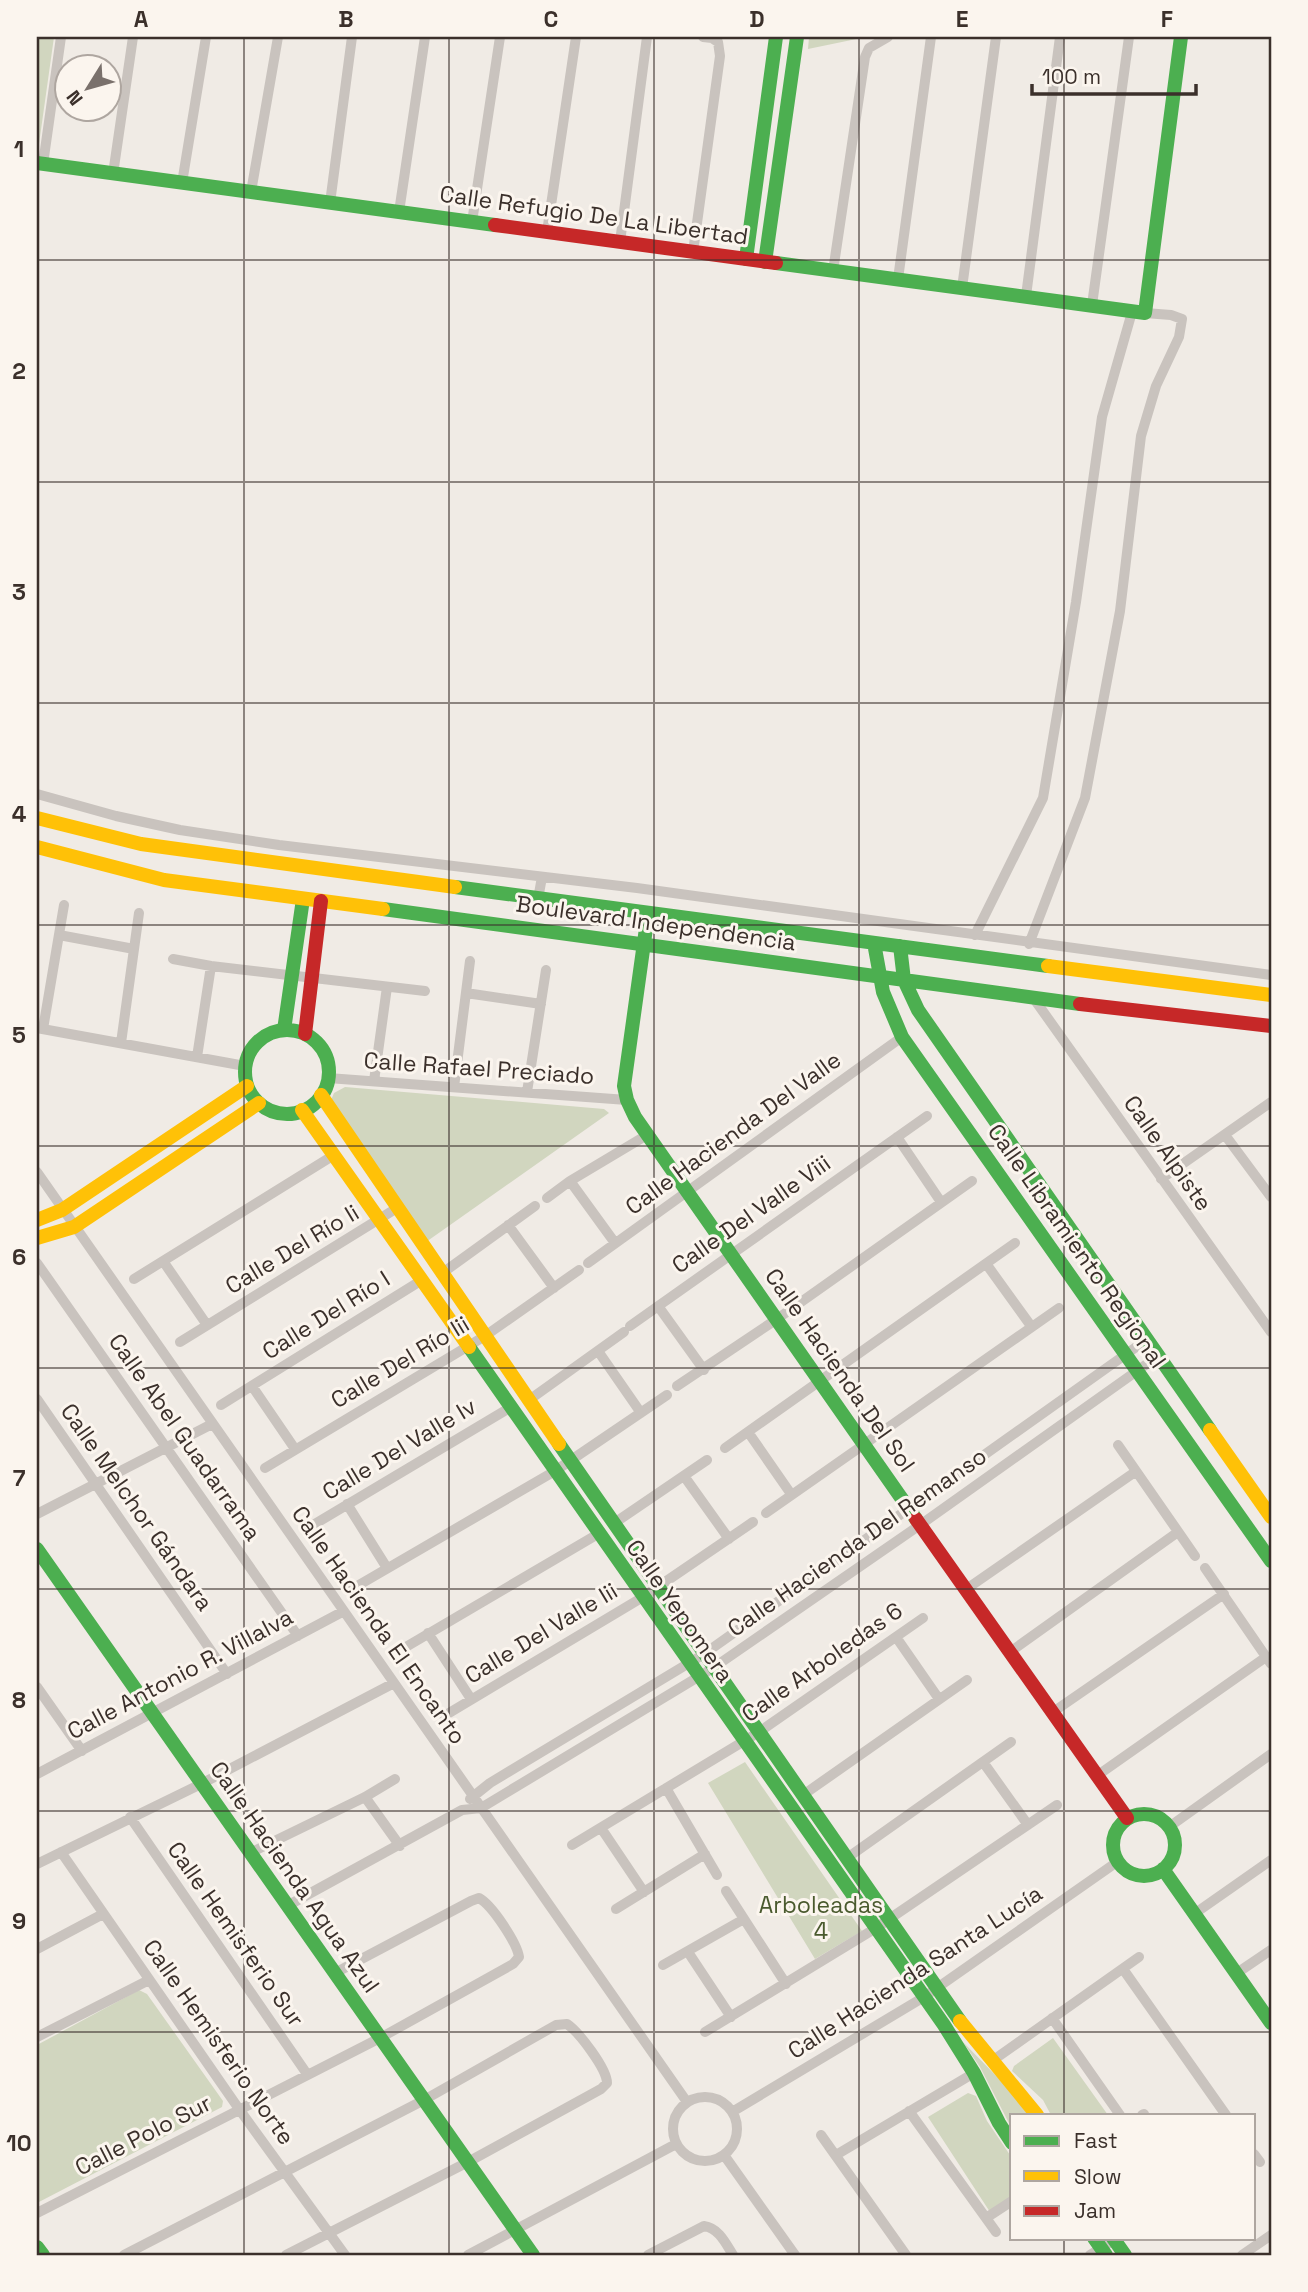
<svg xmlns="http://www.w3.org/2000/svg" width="1308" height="2292" viewBox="0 0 1308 2292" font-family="'Space Grotesk',sans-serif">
  <rect width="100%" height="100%" fill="#f0ebe5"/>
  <!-- green -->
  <path fill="#d1d6bf" d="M37 37H54L38 151H37Z
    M809 37H866L808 49Z
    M345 1087 604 1109 609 1113 426 1242 329 1105 334 1093Z
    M745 1762 862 1931 815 1959 708 1783Z
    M139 1990 147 1994 223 2101 222 2107 37 2203V2045Z
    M1053 2038 1108 2115H1051L1043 2100 1012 2071 1014 2066Z
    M963 2042 1006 2086 1030 2115H1012V2129L980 2067Z
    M968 2093 976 2096 987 2121 1012 2158V2197L990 2212 928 2117Z"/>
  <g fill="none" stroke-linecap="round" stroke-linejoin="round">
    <!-- street -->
    <path stroke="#c9c3be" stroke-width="10" d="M43 164 61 37
      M113 174 133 37
      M182 183 206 37
      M251 192 278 37
      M330 203 352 37
      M399 212 425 37
      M472 222 500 37
      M547 232 576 37
      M620 242 647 37
      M693 252 720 56 718 42 712 38 703 37
      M833 271 865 57 869 48 888 37
      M898 279 931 37
      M962 288 996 37
      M1026 296 1060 37
      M1092 305 1129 37
      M37 794 116 816 180 830 279 845 637 888 1271 975
      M538 899 542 877
      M59 935 134 949
      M975 935 1043 798 1076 602 1102 417 1132 312
      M1029 944 1085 798 1120 611 1141 436 1156 386 1179 337 1182 319 1171 315 1145 313
      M173 959 211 966 425 991
      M466 993 541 1004
      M1032 996 1271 1332
      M37 1028 245 1066
      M43 1029 64 905
      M121 1043 139 913
      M197 1057 211 966
      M328 1078 627 1100
      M374 1081 387 987
      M454 1087 470 961
      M527 1092 546 970
      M1225 1135 1271 1197
      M897 1137 941 1202
      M37 1172 687 2102
      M1161 1179 1271 1102
      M570 1181 615 1243
      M547 1198 570 1181 647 1135
      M508 1225 554 1288
      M163 1261 207 1325
      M37 1263 298 1636
      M588 1263 902 1037
      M987 1265 1031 1326
      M441 1274 535 1206
      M134 1279 334 1155
      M658 1306 704 1370
      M630 1326 927 1116
      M180 1342 397 1208
      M598 1351 641 1413
      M252 1386 295 1449
      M677 1386 777 1319 972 1181
      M37 1399 227 1674
      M529 1400 624 1332
      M221 1405 422 1280
      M748 1432 791 1494
      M1118 1445 1195 1556
      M725 1448 1015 1243
      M265 1468 485 1336 579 1270
      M684 1476 729 1539
      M347 1504 387 1568
      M766 1513 1059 1308
      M37 1514 212 1424
      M613 1524 707 1460
      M308 1528 511 1407
      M1205 1568 1271 1664
      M352 1589 555 1471 667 1395
      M965 1590 1135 1472
      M428 1633 471 1699
      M896 1637 939 1699
      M399 1651 598 1534
      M1010 1652 1178 1532
      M37 1687 82 1751
      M1053 1712 1224 1594
      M444 1716 643 1597 753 1522
      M983 1762 1028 1825
      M37 1774 344 1611
      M1098 1775 1266 1657
      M666 1788 717 1875
      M803 1795 967 1680
      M365 1797 400 1846
      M470 1799 490 1783 704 1654 1146 1340
      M130 1817 307 2074
      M1169 1827 1271 1754
      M601 1828 644 1892
      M572 1845 759 1732 923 1618
      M61 1852 239 2109 345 2255
      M250 1853 365 1797 395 1779
      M847 1858 1011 1742
      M37 1864 201 1784 394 1683
      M726 1891 786 1984
      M287 1906 462 1810 481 1808 713 1668 920 1525 1158 1356
      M616 1909 705 1854
      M1194 1914 1271 1860
      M37 1949 103 1914
      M688 1952 731 2017
      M663 1965 744 1919
      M1123 1969 1226 2115
      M1237 1973 1271 1950
      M1052 2018 1120 2115
      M705 2032 876 1928 1057 1805
      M37 2037 149 1980
      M992 2061 1139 1957
      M673 2129a32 32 0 1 1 64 0a32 32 0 1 1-64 0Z
      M909 2111 996 2232
      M732 2112 924 1997 1117 1862
      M1142 2115 1144 2114
      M821 2135 906 2255
      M1254 2154 1260 2162
      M724 2155 795 2255
      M836 2155 974 2073
      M37 2213 380 2038 513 1964 519 1957C517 1943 492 1905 479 1898L471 1901 335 1973
      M986 2218 1012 2201
      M124 2255 424 2100 556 2025 567 2024C579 2032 607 2069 607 2083L601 2089 468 2162 286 2255
      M468 2255 676 2144
      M648 2255 704 2226C719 2228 726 2244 733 2255
      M1090 2255 1117 2238
      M1242 2255 1271 2235"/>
    <!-- fast -->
    <path stroke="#4caf50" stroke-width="14" d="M37 163 495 225
      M746 259 776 37
      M765 262 797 37
      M776 263 1145 313 1181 37
      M455 887 1048 966
      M383 909 1080 1004
      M648 914 624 1086 627 1100 635 1117 916 1519
      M874 943 883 992 902 1037 1271 1561
      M900 946 904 980 918 1010 1210 1430
      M284 1030 303 899
      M245 1072a42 42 0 1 1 84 0a42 42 0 1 1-84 0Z
      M469 1347 944 2025 974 2073 999 2123 1012 2143
      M559 1444 960 2021
      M37 1549 533 2255
      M1113 1845a31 31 0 1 1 62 0a31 31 0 1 1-62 0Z
      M1163 1869 1271 2023
      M1094 2238 1106 2255
      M1113 2238 1125 2255
      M37 2247 43 2255"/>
    <!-- slow -->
    <path stroke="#ffc107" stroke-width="14" d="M37 818 141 844 455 887
      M37 847 164 880 383 909
      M1048 966 1271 995
      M321 1095 559 1444
      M302 1110 469 1347
      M37 1220 62 1210 247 1086
      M37 1238 74 1227 259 1103
      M1210 1430 1271 1517
      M960 2021 1037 2115"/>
    <!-- jam -->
    <path stroke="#c62828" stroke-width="14" d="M495 225 776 263
      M1080 1004 1271 1026
      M305 1034 321 901
      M916 1519 1127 1818"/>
  </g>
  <!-- grid -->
  <path fill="none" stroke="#3b302b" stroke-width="2" stroke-opacity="0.55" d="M244 37V2255M449 37V2255M654 37V2255M859 37V2255M1064 37V2115M37 260H1271M37 482H1271M37 703H1271M37 925H1271M37 1146H1271M37 1368H1271M37 1589H1271M37 1811H1271M37 2032H1271M1064 2238V2255"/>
  <g text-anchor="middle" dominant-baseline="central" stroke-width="6" stroke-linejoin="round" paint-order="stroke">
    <!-- street labels -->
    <g font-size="23" fill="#3b302b" stroke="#fbf5ee">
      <text transform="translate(594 215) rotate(8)">Calle Refugio De La Libertad</text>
      <text transform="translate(656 923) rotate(8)">Boulevard Independencia</text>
      <text transform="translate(479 1068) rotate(4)">Calle Rafael Preciado</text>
      <text transform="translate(733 1133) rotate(-36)">Calle Hacienda Del Valle</text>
      <text transform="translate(1168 1153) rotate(55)">Calle Alpiste</text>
      <text transform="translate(751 1214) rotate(-35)">Calle Del Valle Viii</text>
      <text transform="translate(1077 1246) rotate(55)">Calle Libramiento Regional</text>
      <text transform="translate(292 1249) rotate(-31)">Calle Del Río Ii</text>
      <text transform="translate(326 1315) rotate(-32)">Calle Del Río I</text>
      <text transform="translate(400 1362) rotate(-31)">Calle Del Río Iii</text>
      <text transform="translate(840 1370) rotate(55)">Calle Hacienda Del Sol</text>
      <text transform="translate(185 1437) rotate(55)">Calle Abel Guadarrama</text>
      <text transform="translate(399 1449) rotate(-31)">Calle Del Valle Iv</text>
      <text transform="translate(137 1507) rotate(55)">Calle Melchor Gándara</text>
      <text transform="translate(857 1542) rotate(-35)">Calle Hacienda Del Remanso</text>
      <text transform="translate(680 1611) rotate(55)">Calle Yepomera</text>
      <text transform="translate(379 1625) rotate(55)">Calle Hacienda El Encanto</text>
      <text transform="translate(541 1633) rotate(-31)">Calle Del Valle Iii</text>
      <text transform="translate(822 1662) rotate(-35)">Calle Arboledas 6</text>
      <text transform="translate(180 1674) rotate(-28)">Calle Antonio R. Villalva</text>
      <text transform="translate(295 1877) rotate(55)">Calle Hacienda Agua Azul</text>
      <text transform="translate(236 1934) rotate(55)">Calle Hemisferio Sur</text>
      <text transform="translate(915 1972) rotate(-33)">Calle Hacienda Santa Lucía</text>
      <text transform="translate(219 2042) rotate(55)">Calle Hemisferio Norte</text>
      <text transform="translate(143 2135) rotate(-27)">Calle Polo Sur</text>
    </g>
    <!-- park labels -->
    <g font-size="23" fill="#4a5a2e" stroke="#fbf5ee">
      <text x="821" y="1905">Arboleadas<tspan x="821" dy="26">4</tspan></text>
    </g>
  </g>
  <!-- border -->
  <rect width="1308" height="2292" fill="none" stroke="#fbf5ee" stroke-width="77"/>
  <!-- legend -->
  <rect x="1010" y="2114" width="245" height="126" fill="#fbf5ee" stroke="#aea6a0" stroke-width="2"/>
  <rect x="1024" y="2136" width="35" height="10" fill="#4caf50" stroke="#aea6a0" stroke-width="2"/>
  <text x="1074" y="2148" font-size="21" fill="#3b302b">Fast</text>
  <rect x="1024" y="2171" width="35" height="10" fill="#ffc107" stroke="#aea6a0" stroke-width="2"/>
  <text x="1074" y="2184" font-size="21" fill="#3b302b">Slow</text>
  <rect x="1024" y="2206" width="35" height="10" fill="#c62828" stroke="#aea6a0" stroke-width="2"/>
  <text x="1074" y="2218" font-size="21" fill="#3b302b">Jam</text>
  <!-- north arrow -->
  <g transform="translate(88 88) rotate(233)"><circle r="33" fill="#fbf5ee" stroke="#aea6a0" stroke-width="2"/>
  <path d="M0-5L12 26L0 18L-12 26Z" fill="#7a716c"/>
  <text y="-10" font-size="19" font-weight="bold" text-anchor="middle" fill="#3b302b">N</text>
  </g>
  <!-- scale -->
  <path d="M1032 84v10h164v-10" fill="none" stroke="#3b302b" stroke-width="3.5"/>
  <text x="1042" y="84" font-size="21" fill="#3b302b" stroke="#fbf5ee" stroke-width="5" paint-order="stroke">100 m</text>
  <rect x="38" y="38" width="1232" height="2216" fill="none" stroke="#3b302b" stroke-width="2.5"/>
  <g font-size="23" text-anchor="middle" font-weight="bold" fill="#3b302b">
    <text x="141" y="27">A</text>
    <text x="346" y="27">B</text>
    <text x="551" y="27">C</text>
    <text x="757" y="27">D</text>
    <text x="962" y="27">E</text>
    <text x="1167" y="27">F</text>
    <text x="19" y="157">1</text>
    <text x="19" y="379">2</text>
    <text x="19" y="600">3</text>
    <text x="19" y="822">4</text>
    <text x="19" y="1043">5</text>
    <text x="19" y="1265">6</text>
    <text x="19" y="1486">7</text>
    <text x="19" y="1708">8</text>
    <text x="19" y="1929">9</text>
    <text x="19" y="2151">10</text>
  </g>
</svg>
